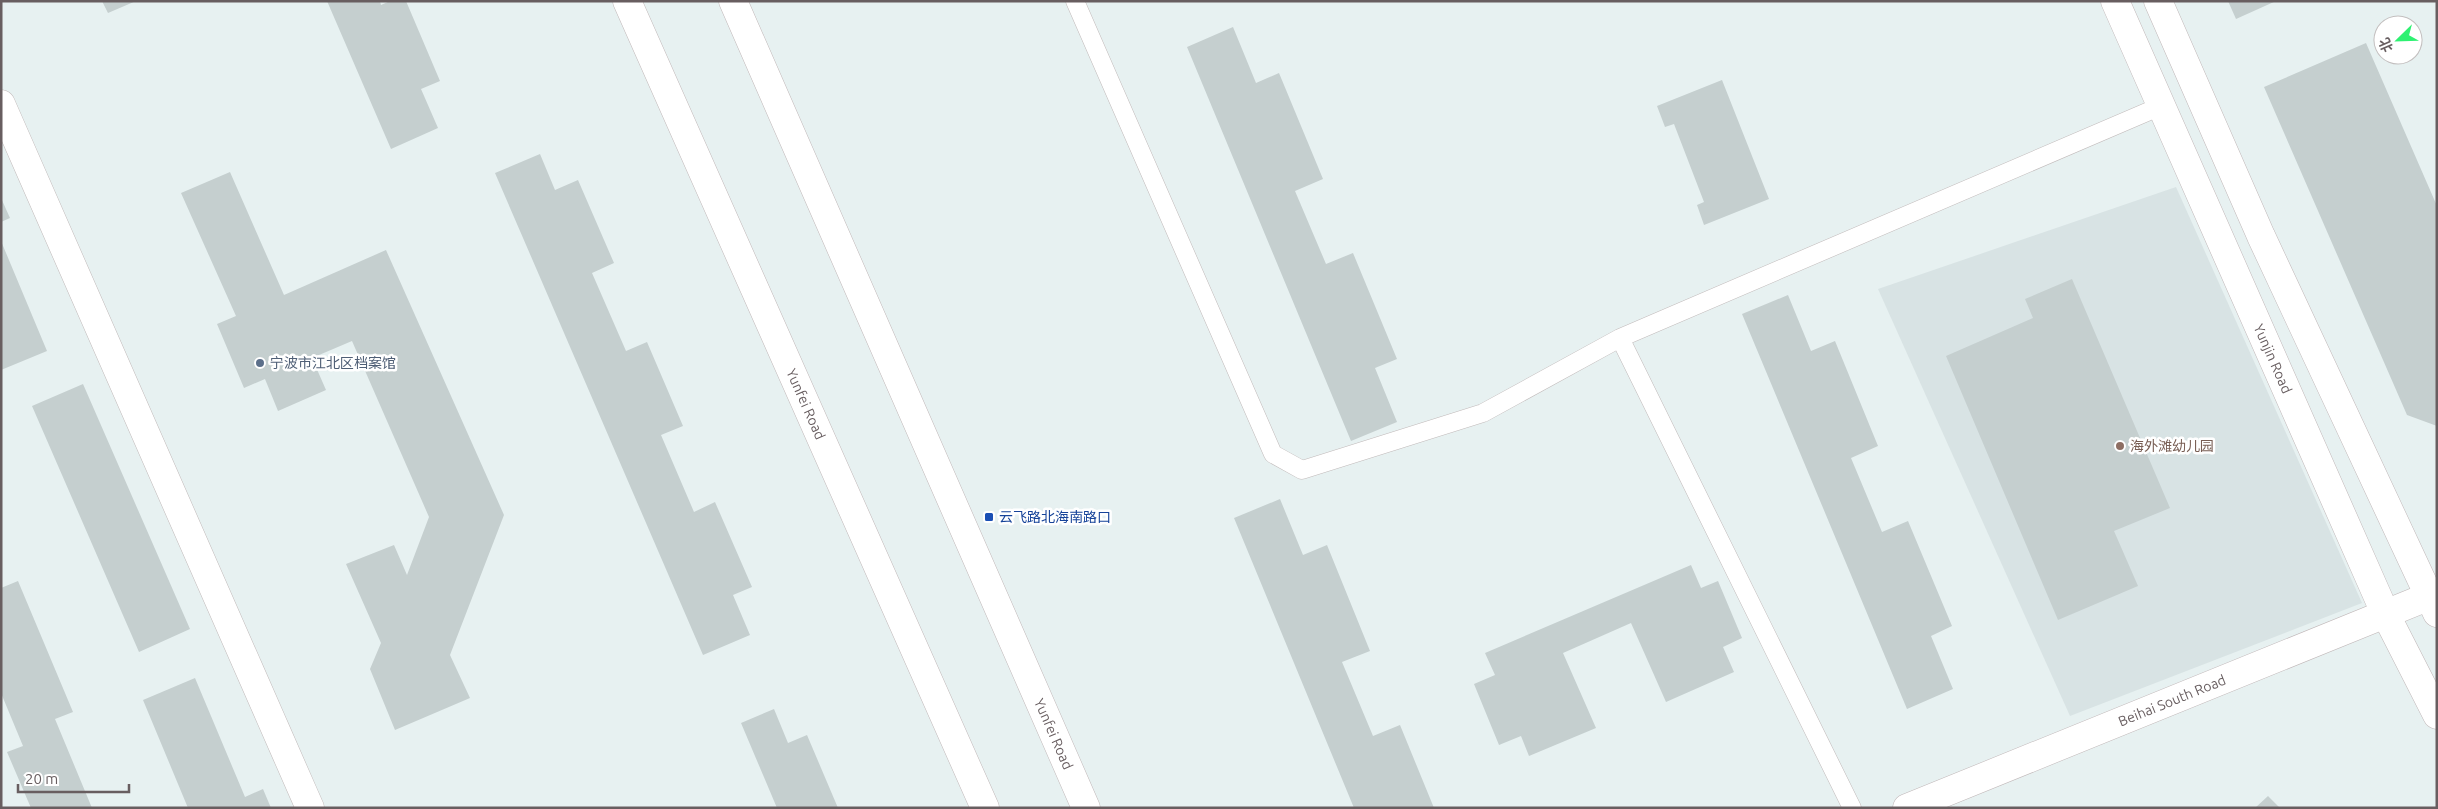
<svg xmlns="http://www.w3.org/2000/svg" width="2438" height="809" viewBox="0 0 2438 809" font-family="Ubuntu,'Noto Sans SC',sans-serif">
  <rect width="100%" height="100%" fill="#e7f1f1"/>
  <!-- education -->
  <path fill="#d8e3e4" d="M2176 187 2362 603 2070 716 1878 289Z"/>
  <!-- building -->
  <path fill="#c5cfcf" d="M102 1H136L108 13Z
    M327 1H380L381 5 390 1H406L440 81 421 89 438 128 391 149Z
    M2228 1H2276L2236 19Z
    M1233 27 1256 83 1279 73 1323 179 1295 191 1326 264 1353 253 1397 359 1375 368 1397 422 1351 441 1187 47Z
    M2366 43 2437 206V426L2407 415 2264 87Z
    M1722 80 1769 199 1704 225 1697 205 1704 202 1674 124 1665 127 1657 106Z
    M540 154 555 190 578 180 614 263 592 273 626 351 647 342 683 426 661 435 694 512 715 502 752 587 733 595 750 635 703 655 495 173Z
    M230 172 284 295 386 250 504 515 450 655 470 698 395 730 370 669 381 643 346 564 394 545 407 575 429 517 352 341 312 358 326 390 278 411 265 379 244 388 217 324 236 316 181 193Z
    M1 198 10 218 1 222Z
    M1 241 47 351 1 370Z
    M2072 279 2170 508 2114 531 2138 586 2058 620 1946 356 2033 318 2025 299Z
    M1788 295 1811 351 1835 341 1878 446 1851 458 1882 532 1908 521 1952 626 1931 636 1953 689 1907 709 1742 314Z
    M83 384 190 629 139 652 32 406Z
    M1280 499 1303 555 1327 545 1370 651 1342 662 1373 736 1400 725 1434 808H1354L1234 518Z
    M1691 565 1701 588 1718 581 1742 638 1723 647 1734 672 1666 702 1631 623 1563 653 1596 728 1529 756 1521 736 1499 745 1474 684 1495 675 1485 653Z
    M18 581 73 712 55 719 92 808H31L7 752 23 746 1 693V588Z
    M195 678 245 797 263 789 271 808H188L143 700Z
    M774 709 788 743 807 735 838 808H777L741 723Z
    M2268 796 2280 808H2255Z"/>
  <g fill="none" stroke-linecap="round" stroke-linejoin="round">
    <!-- lane casing -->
    <g stroke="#c1baba" stroke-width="19">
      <path id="lane" d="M1075 1 1273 454 1302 470 1483 413 1620 338 2161 106
        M1620 338 1852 808"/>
    </g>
    <!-- street casing -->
    <g stroke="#c1baba" stroke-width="29">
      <path id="street" d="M1 104 310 808"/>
    </g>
    <!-- secondary casing -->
    <g stroke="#c1b8b9" stroke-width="29">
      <g id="secondary">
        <path id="s1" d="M627 1 985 808"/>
        <path id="s2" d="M733 1 1086 808"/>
        <path id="s3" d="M2115 1 2385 613 2437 715"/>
        <path d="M2158 1 2261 236 2437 613"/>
        <path id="s4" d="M1907 808 2437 593"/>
      </g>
    </g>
    <!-- lane -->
    <use href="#lane" stroke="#fff" stroke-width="18"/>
    <!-- street -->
    <use href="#street" stroke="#fff" stroke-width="28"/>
    <!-- secondary -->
    <use href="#secondary" stroke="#fff" stroke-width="28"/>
  </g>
  <!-- markers -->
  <circle fill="#5c6f8a" stroke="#fff" stroke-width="2" cx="260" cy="363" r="5"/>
  <circle fill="#8d6e63" stroke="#fff" stroke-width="2" cx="2120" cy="446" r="5"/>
  <rect fill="#1a4fb4" stroke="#fff" stroke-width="2" x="984" y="512" width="10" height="10" rx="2.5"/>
  <g text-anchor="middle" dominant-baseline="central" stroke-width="5" stroke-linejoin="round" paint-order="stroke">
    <!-- street labels -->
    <g font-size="14" fill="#685e60" stroke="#fff">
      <text stroke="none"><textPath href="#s3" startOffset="391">Yunjin Road</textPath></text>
      <text stroke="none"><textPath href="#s1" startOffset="441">Yunfei Road</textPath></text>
      <text stroke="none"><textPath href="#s4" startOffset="286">Beihai South Road</textPath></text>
      <text stroke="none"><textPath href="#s2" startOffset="800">Yunfei Road</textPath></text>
    </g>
    <!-- service labels -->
    <g font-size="14" fill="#4e5e75" stroke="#fff" text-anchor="start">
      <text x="270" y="363">宁波市江北区档案馆</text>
    </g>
    <!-- education labels -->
    <g font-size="14" fill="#785e54" stroke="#fff" text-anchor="start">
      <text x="2130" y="446">海外滩幼儿园</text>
    </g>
    <!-- transit labels -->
    <g font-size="14" fill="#164399" stroke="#fff" text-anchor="start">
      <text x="999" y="517">云飞路北海南路口</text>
    </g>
  </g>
  <!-- border -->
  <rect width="2438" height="809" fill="none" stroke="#685e60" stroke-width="5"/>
  <!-- north arrow -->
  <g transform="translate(2398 40) rotate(247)"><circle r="24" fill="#ffffff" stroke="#c3bfbf"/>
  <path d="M0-4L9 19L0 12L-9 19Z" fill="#2ef172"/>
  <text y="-8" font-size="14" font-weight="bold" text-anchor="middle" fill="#685e60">北</text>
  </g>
  <!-- scale -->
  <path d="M18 784v8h111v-8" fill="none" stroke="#685e60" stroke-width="2.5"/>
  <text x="25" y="784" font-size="15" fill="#685e60" stroke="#ffffff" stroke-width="4" paint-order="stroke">20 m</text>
</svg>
